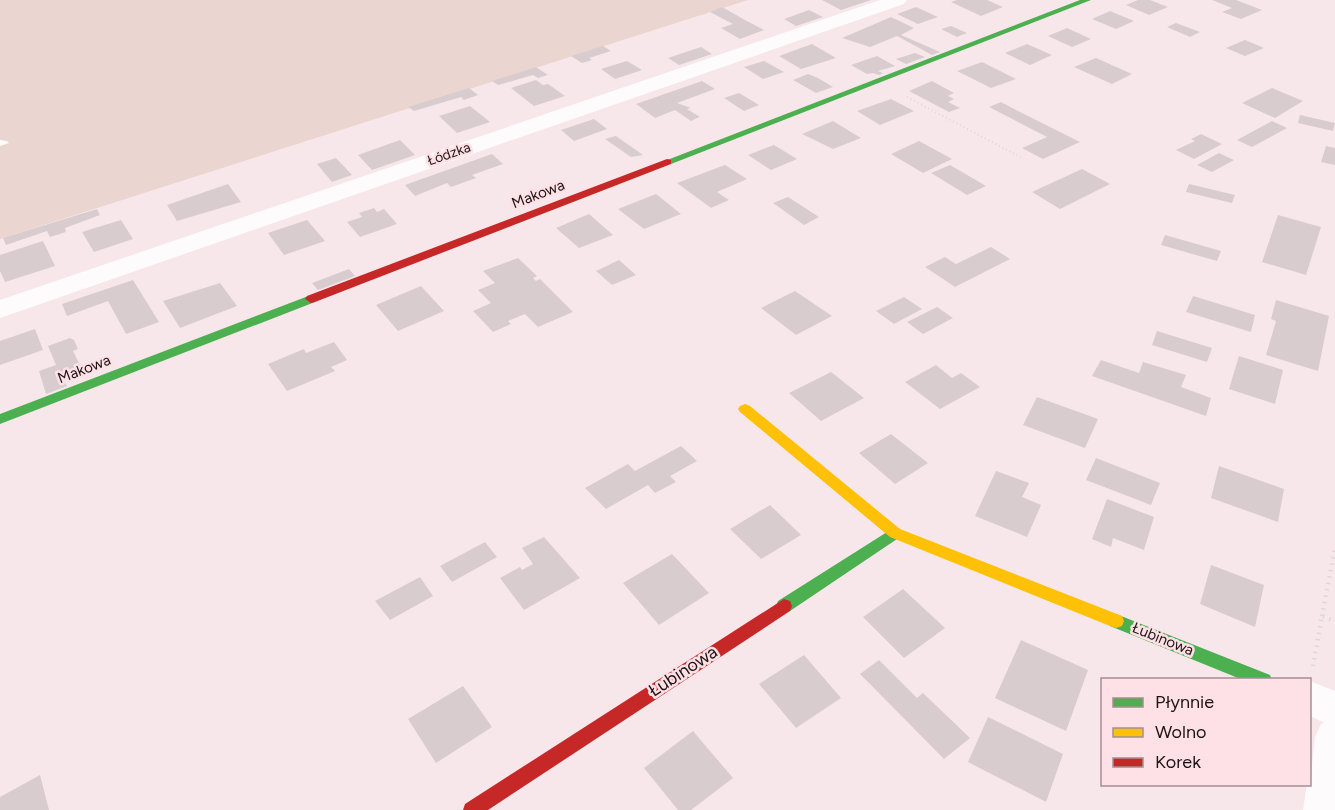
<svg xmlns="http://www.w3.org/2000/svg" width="1335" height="810" viewBox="0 0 1335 810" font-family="Figtree,sans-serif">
  <rect width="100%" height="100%" fill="#f8e7ea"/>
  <!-- green -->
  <path fill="#ebd5d0" d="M0 0H748L0 239Z"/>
  <!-- building -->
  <path fill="#d8cccf" d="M822 0H871L841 10Z
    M957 0H987L1003 7 981 16 951 2Z
    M1138 0H1150L1168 7 1149 15 1126 5Z
    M1212 0H1236L1262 10 1241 19 1222 12 1232 8Z
    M722 7 745 20 764 30 740 39 721 28 733 24 710 12Z
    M916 7 938 17 918 24 897 14Z
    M809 10 823 17 796 26 784 19Z
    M1110 11 1134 21 1116 29 1092 19Z
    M891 17 914 28 901 35 940 52 932 55 897 36 870 47 842 38Z
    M1176 23 1200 32 1190 37 1167 27Z
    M951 26 967 33 957 37 941 29Z
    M1067 28 1091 39 1072 47 1048 36Z
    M1245 40 1264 48 1245 56 1226 48Z
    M812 44 836 58 801 69 779 56Z
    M1027 44 1052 55 1030 65 1005 53Z
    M603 46 611 51 589 58 592 60 582 63 571 56Z
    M701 47 712 54 679 65 668 58Z
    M915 53 925 57 906 64 896 59Z
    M877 56 895 66 878 71 883 73 879 75 873 73 867 74 851 65Z
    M1096 58 1132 74 1112 84 1074 67Z
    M627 61 642 70 615 79 601 69Z
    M764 61 784 72 763 79 744 67Z
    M982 62 1016 79 991 88 957 71Z
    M536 67 548 75 538 78 533 75 498 85 492 81Z
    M808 74 818 78 833 87 816 93 793 80Z
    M536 80 543 85 548 84 565 96 534 106 511 88Z
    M702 81 715 89 677 103 691 108 687 109 700 117 697 118 691 121 675 110 655 118 636 104Z
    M932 81 954 93 948 96 954 99 948 102 960 108 949 112 909 91Z
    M469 88 478 95 464 100 461 97 414 111 408 107Z
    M1272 88 1303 101 1275 118 1242 103Z
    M739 93 759 105 744 111 724 98Z
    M891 99 914 111 880 125 857 111Z
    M1001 102 1020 112 1080 142 1043 159 1022 148 1047 137 989 107Z
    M470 106 490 122 457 133 439 116Z
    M1300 115 1335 123 1333 131 1298 123Z
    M594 119 607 129 574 141 561 130Z
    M833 121 861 138 833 149 802 134Z
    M1272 121 1287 128 1252 147 1237 140Z
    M1201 134 1222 144 1194 159 1176 150 1195 141 1191 139Z
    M616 136 643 155 631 157 605 139Z
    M400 140 415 155 372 170 358 155Z
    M919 141 952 159 923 173 891 154Z
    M774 145 797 159 771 170 748 155Z
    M1326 146 1335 148V165L1321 162Z
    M1219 153 1234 160 1212 172 1197 165Z
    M492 154 503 164 472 175 476 178 451 187 447 183 415 196 405 185Z
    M336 158 352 175 332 182 317 164Z
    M725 165 747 179 717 192 729 200 711 208 677 183Z
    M950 165 986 186 967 195 931 173Z
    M1082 169 1110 184 1060 209 1032 192Z
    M228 184 241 202 177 221 167 205Z
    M1189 184 1235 195 1232 203 1186 192Z
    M656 194 681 214 644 229 618 209Z
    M788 197 819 217 804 225 773 203Z
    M374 208 377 212 384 209 397 224 360 237 347 222 362 217 359 213Z
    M97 209 100 215 65 228 66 232 50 237 47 231 6 245 3 238Z
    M589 214 613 235 579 248 556 228Z
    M1278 215 1321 227 1306 275 1262 262Z
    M121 220 133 239 94 252 82 232Z
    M307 220 325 241 284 255 268 233Z
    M1165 235 1221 251 1217 261 1161 245Z
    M43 241 55 266 5 282 0 271V255Z
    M991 247 1010 259 955 287 925 267 945 257 956 264Z
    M518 258 537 276 533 278 536 281 540 279 573 312 538 327 525 314 508 321 511 324 493 332 473 311 491 303 478 290 495 283 483 271Z
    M619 260 636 275 612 285 596 271Z
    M349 269 355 276 318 290 312 283Z
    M133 280 159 322 126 334 108 301 67 316 62 304Z
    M220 283 237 306 180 328 163 301Z
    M421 286 444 311 398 331 376 305Z
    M795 291 832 316 796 335 761 308Z
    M1193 296 1255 315 1251 332 1186 312Z
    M904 297 922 309 894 324 876 311Z
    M1276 300 1329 316 1318 371 1266 355 1276 321 1271 319Z
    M937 307 953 318 923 334 907 322Z
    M35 329 43 350 0 365V341Z
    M1157 331 1212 348 1207 362 1152 345Z
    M70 338 74 340 78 349 73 351 84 373 64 380 67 386 46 394 39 371 56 365 48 346Z
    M334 342 347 360 331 367 335 371 287 391 268 364 304 349 306 353Z
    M1239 356 1283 370 1275 404 1229 389Z
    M1101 360 1139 373 1143 362 1186 375 1181 387 1211 398 1206 416 1092 376Z
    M936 365 952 378 961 373 980 387 940 409 905 382Z
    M831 372 864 398 821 421 789 393Z
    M1037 397 1098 419 1085 448 1023 425Z
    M891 434 928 463 895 484 859 453Z
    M681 446 697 461 670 476 676 482 655 493 648 485 606 509 585 488 628 464 635 471Z
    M1096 458 1160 483 1151 505 1086 480Z
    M1219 466 1284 489 1278 522 1211 498Z
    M996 471 1029 483 1022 497 1041 505 1027 537 975 516Z
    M1107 499 1154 517 1144 550 1113 538 1111 547 1092 539Z
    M770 505 801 535 761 559 730 529Z
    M544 537 580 578 524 610 500 578 520 567 522 570 533 564 522 548Z
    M485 542 497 557 452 582 440 566Z
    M672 554 709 593 659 625 623 583Z
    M1211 565 1264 585 1255 627 1200 604Z
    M420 577 433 596 390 620 375 601Z
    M903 589 945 628 904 658 863 617Z
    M1021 640 1088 670 1066 731 995 698Z
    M804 655 841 698 796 728 759 684Z
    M879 660 917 698 923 693 970 738 944 759 860 674Z
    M463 686 492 727 436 763 408 719Z
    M988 717 1063 754 1046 802 968 762Z
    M693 731 733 778 691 810H678L644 768Z
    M40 775 49 810H0V797Z"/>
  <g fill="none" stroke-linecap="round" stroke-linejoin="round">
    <!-- path-far1 -->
    <path stroke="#dcd8d8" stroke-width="2" stroke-dasharray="1 3" stroke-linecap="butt" d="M55 0 111 76 389 0
      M285 0 307 22
      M77 30 193 0
      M907 97 1022 158
      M27 139 268 75 287 64 394 41 533 0
      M27 144C69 146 106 149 139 178"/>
    <!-- path -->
    <path stroke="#dcd8d8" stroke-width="4.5" stroke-dasharray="1.5 5" stroke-linecap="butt" d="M1322 616 1335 547
      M1313 666 1322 616 1335 621"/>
    <!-- lane -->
    <path fill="#fefbfc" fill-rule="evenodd" d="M0 140 7 141 9 143 0 146Z"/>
    <!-- street -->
    <path fill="#fefbfc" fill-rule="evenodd" d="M880 0H907L904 4 0 318V300Z
      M1310 681 1335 691V810H1303L1307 784H1310L1315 737 1321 724 1325 723 1310 716Z"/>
    <!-- fast -->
    <path fill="#4caf50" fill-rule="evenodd" d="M1080 0H1091L671 164H663L662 162Z
      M311 295 315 296 317 299 315 302 0 424V414Z
      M895 527 900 529 903 533 900 537 790 611 784 613 778 611 776 606 778 601Z
      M1116 614 1270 675 1272 680H1243L1110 626 1108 621 1110 616Z"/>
    <!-- slow -->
    <path fill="#ffc107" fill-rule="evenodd" d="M745 404 750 406 900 529 1122 616 1124 621 1122 626 1116 628 1110 626 890 537 740 412 738 409 740 406Z"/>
    <!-- jam -->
    <path fill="#c62828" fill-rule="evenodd" d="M667 159 671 160V164L315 302 311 303 305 299 307 296Z
      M784 599 790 601 792 606 790 611 488 810H463L465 804Z"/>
  </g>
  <g text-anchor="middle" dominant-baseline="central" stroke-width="5" stroke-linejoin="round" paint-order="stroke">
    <!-- far-street labels -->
    <g font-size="14" fill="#1d1315" stroke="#fee1e6">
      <text transform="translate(449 154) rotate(-19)">Łódzka</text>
    </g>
    <!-- street labels -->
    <g font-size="15" fill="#1d1315" stroke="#fee1e6">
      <text transform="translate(538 194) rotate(-21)">Makowa</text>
      <text transform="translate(84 369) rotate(-21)">Makowa</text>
      <text transform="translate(1163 639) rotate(22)">Łubinowa</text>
    </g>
    <!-- near-street labels -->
    <g font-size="18" fill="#1d1315" stroke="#fee1e6">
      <text transform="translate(683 671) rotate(-33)">Łubinowa</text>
    </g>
  </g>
  <!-- legend -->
  <rect x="1101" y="678" width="210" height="108" fill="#fee1e6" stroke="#a48f92" stroke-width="1.5"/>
  <rect x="1113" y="698" width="30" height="9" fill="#4caf50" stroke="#a48f92" stroke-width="1.5"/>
  <text x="1155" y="708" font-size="18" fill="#1d1315">Płynnie</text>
  <rect x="1113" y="728" width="30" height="9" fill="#ffc107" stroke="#a48f92" stroke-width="1.5"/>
  <text x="1155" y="738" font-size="18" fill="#1d1315">Wolno</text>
  <rect x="1113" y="758" width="30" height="9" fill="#c62828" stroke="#a48f92" stroke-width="1.5"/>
  <text x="1155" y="768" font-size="18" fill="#1d1315">Korek</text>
</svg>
